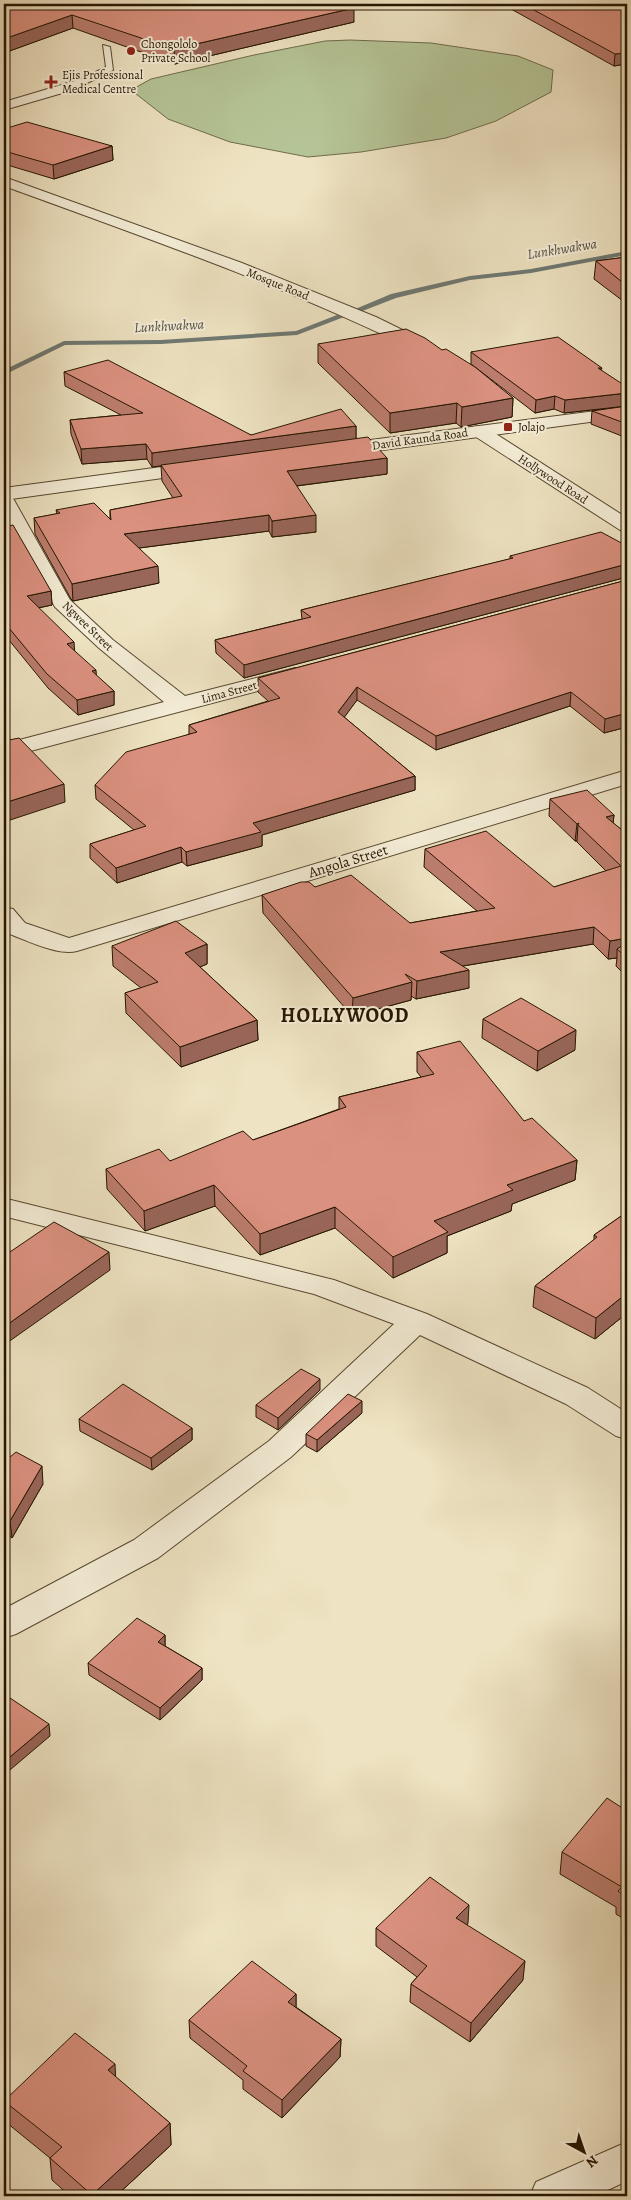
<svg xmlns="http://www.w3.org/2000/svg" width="631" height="2200" viewBox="0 0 631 2200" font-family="Alegreya,serif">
  <rect width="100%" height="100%" fill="#eee3c2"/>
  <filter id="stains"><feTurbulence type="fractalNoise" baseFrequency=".004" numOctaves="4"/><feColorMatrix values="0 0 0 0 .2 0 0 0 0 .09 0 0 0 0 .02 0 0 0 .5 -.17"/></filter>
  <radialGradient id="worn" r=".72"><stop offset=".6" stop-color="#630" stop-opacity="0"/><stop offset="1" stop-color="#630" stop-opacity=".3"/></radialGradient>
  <!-- green -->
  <path fill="#b5c496" stroke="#6e6c4b" d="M350 40 431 43 518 56 553 70 551 92 496 121 446 138 361 152 308 157 230 142 168 119 131 90 151 79 254 55 325 41Z"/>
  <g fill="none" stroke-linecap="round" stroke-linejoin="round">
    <!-- stream -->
    <path fill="#6f7973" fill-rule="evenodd" d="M627 251V255L531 273 470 280 396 298 360 312 353 310 391 294 470 276 531 269Z
      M337 315 344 317 297 335 161 344 65 345 4 375V370L64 341 161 340 296 331Z"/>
    <!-- service casing -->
    <g stroke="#584830" stroke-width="2">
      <path id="service" d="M103 45 110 47 113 70 81 86H75V82L106 67Z"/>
    </g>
    <!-- minor casing -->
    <g stroke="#584830" stroke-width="2">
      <path id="minor" d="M78 80 85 84 83 87 4 110V102Z
        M479 426 485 427 627 518V532L620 530 473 435 470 431 473 427Z
        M4 494 11 496 14 500 70 600 113 640 185 696 295 668 303 669 306 674 303 679 4 758V744L164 702 99 648 55 607 4 517Z
        M627 770V784L77 951C58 956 26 940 7 933L4 929V907L13 909 25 923 69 938Z
        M4 1200H11L334 1280 427 1314 588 1388 627 1413V1439L616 1436 566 1404 420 1335 291 1457 158 1558 16 1634 4 1638V1609L134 1540 269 1441 394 1324 314 1294 11 1218H4Z"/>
    </g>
    <!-- tertiary casing -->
    <g stroke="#584830" stroke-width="2">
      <path id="tertiary" d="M4 177 242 263 376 317 431 344 434 348 431 352H419C285 286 144 237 4 186Z
        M627 407V417L339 456 332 454 330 450 332 446 339 444Z
        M199 462 206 464 208 468 206 472 4 500V488Z
        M627 2142V2181L595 2196H530L536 2182Z"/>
    </g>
    <!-- service -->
    <use href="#service" fill="#f4edd7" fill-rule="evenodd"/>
    <!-- minor -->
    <use href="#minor" fill="#f4edd7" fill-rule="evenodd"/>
    <!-- tertiary -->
    <use href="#tertiary" fill="#f4edd7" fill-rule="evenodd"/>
  </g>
  <!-- wall -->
  <path fill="#bc7d6e" stroke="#261500" d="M4 4H349L354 22 175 64 73 28 4 53Z
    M502 4H627V65L626 64 614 66Z
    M4 129 112 146 113 160 54 179 4 164Z
    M627 257V304L594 279 596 261Z
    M318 344 442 350 513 398 512 417 461 427 456 423 390 433 318 363Z
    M471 352 602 368 601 370 627 406 564 413 554 409 535 413 471 364Z
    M64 372 251 435 356 426V439L387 458V474L297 486 316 532 272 537 269 531 139 548 159 583 73 601 71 599 35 534 34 518 57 514 56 510 110 519V510L173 498 162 481 161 466 152 467 147 459 82 464 71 434 70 420 121 415 65 386Z
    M627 406V438L591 424 592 411Z
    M4 527 51 591 52 605 38 608 96 676 114 691V705L78 715 48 688 4 634Z
    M627 546V578V577L244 678 216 653 215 640 302 619 301 610 510 559V556Z
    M627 580V727L604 733 570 706 436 750 357 700 344 717 415 776V790L262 835V846L187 866 182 862 117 883 90 858V844L134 830 96 799 95 785 189 734V725L268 701 258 692V678Z
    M550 799 614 815 613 823 627 834V977L616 966 617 958 608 959 593 944 463 966 469 988 416 999 411 996V1000L352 1016 263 913 262 895 315 887 410 923 477 911 424 867 425 849 554 887 606 871 577 842V841H575L549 816Z
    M207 944V964L200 967 257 1020 258 1040 181 1067 126 1013 125 993 141 988 113 966 112 946Z
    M483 1019 575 1050 537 1071 482 1038Z
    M417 1052 524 1121 577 1160 575 1180 512 1204 511 1211 447 1236V1253L393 1278 335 1228 260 1255 215 1206 145 1231 107 1189 106 1169 170 1161 253 1140 339 1109V1097L421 1077 417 1072Z
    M627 1212V1313L595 1339 533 1307 535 1286 594 1240V1235Z
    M320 1390 278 1430 256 1417V1405Z
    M362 1413 317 1452 306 1446V1434Z
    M79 1419 192 1428V1440L152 1470 80 1431Z
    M4 1462 43 1484 12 1538 4 1532Z
    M165 1635V1646L202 1668V1680L160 1720 89 1675 88 1663Z
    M627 1811V1921L616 1914V1907L560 1874 562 1852Z
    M468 1923 467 1925 523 1980 470 2042 410 2002 411 1984 417 1977 376 1946V1928Z
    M296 1994V2007L341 2039 340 2057 282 2118 243 2089V2080L190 2038 189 2020Z
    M115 2077 170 2123 171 2145 116 2196H70L52 2180 50 2158 7 2123 4 2101Z"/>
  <!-- shaded-wall -->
  <path fill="#99665a" stroke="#261500" d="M354 8V22L175 64 174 49Z
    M72 15 73 28 4 53V39Z
    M627 52 626 64 614 66 615 54Z
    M112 146 113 160 54 179 53 165Z
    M8 221 9 236 4 238V223Z
    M627 393V406L564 413 565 400Z
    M555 396 554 409 535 413 536 400Z
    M513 398 512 417 461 427 462 407Z
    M457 403 456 423 390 433V413Z
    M356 426V440L152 467V453Z
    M146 444 147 459 82 464 81 449Z
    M387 458V474L287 487V471Z
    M269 515V531L124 550V534Z
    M316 515V532L272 537V521Z
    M627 564V577L244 678V665Z
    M158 566 159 583 73 601 72 584Z
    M51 591 52 605 28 610 27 596Z
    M74 642 75 656 67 644Z
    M96 670 97 684 92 671Z
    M357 687V700L338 726V712Z
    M114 691V705L78 715 77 700Z
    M571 692 570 706 436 750V736Z
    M627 713V727L604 733 605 719Z
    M6 724 7 741 4 743V725Z
    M415 776V790L262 835V846L187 866 186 852 253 823Z
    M64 784 65 802 4 822V803Z
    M614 815 612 832 606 817Z
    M579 823 578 825 577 841H575L577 824Z
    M181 847 182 862 117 883 116 868Z
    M594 927 593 944 439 970 440 952Z
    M627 938V955L617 949V958L608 959 610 941Z
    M207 944V964L186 973 185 953Z
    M469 970V988L416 999 417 981Z
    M412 982 411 1000 352 1016 353 998Z
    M257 1020 258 1040 181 1067 180 1047Z
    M576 1030 575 1050 537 1071 538 1051Z
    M577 1160 575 1180 512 1204 511 1211 447 1236V1253L393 1278V1257L434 1221 507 1185Z
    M214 1185 215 1206 145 1231 144 1211Z
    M335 1207V1228L260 1255V1234Z
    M109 1252 110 1270 4 1345V1327Z
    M627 1293V1313L595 1339 596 1318Z
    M320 1379V1390L278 1430V1418Z
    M362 1401V1413L317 1452V1440Z
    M192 1428V1440L152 1470 151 1458Z
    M42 1466 43 1484 12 1538 10 1521Z
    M165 1635V1647L158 1642Z
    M202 1668V1680L160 1720V1708Z
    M8 1690 9 1702 4 1694Z
    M49 1724 50 1736 4 1775V1762Z
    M469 1905 468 1923 455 1936 456 1918Z
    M525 1961 523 1980 470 2042 471 2023Z
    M296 1994V2012L288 2002Z
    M341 2039 340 2057 282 2118V2100Z
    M115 2064 116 2086 108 2070Z
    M170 2123 171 2145 116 2196H92V2195Z"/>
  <!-- building -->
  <path fill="#db9180" stroke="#261500" d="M4 4H349L354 8 174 49 72 15 4 39Z
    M523 4H627V53L615 54Z
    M27 122 112 146 53 165 4 151V129Z
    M627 257V286L596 261Z
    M406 329 425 338 442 350 446 349 475 367 513 398 462 407 457 403 390 413 318 344Z
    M558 337 602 368H598L627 387V393L565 400 555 396 536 400 471 352Z
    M108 360 251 435 341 409 356 426 152 453 146 444 81 449 70 420 143 413 64 372Z
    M627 406V424L592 411Z
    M368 437 387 458 287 471 316 515 272 521 269 515 124 534 158 566 72 584 71 582 34 518 60 513 56 510 94 503 111 520 110 510 182 496 161 465Z
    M13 525 51 591 27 596 74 642 67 644 96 670 92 671 114 691 77 700 47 674 4 622V527Z
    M601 532 627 546V564L244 665 215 640 311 617 301 610 513 558 510 556Z
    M627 580V713L605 719 571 692 436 736 357 687 338 712 415 776 253 823 261 832 186 852 181 847 116 868 90 844 146 826 95 785 126 752 197 732 189 725 280 698 258 678Z
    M19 738 64 784 4 803V741Z
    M587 790 614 815 606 817 627 834V938L610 941 594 927 440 952 469 970 417 981 405 974 412 982 353 998 262 895 301 882H309L315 887 351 875 410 923 495 908 425 849 486 831 554 887 621 866 578 825 579 823 577 824 550 799Z
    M176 921 207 944 185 953 257 1020 180 1047 125 993 158 982 112 946Z
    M627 943V958L617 949Z
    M521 998 576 1030 538 1051 483 1019Z
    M460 1041 524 1121 532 1118 577 1160 507 1185 513 1190 434 1221 448 1232 393 1257 335 1207 260 1234 214 1185 144 1211 106 1169 159 1149 170 1161 243 1131 253 1140 346 1107 339 1097 434 1074 417 1052Z
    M627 1212V1293L596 1318 535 1286 597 1237 594 1235Z
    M54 1222 109 1252 4 1327V1256Z
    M301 1369 320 1379 278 1418 256 1405Z
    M123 1384 192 1428 151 1458 79 1419Z
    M348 1394 362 1401 317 1440 306 1434Z
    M16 1452 42 1466 10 1521 4 1516V1462Z
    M137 1618 165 1635 158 1642 202 1668 160 1708 88 1663Z
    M4 1688 8 1690 4 1694 49 1724 4 1762Z
    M607 1798 627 1811V1898L618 1891 622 1887 562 1852Z
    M430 1877 469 1905 456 1918 525 1961 471 2023 411 1984 427 1966 376 1928Z
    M252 1961 296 1994 288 2002 341 2039 282 2100 243 2071 247 2066 189 2020Z
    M75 2033 115 2064 108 2070 170 2123 92 2195 50 2158 62 2147 4 2101Z"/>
  <!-- markers -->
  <g fill="#8f2418" stroke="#f4edd7" stroke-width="2">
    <circle cx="131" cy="51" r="5"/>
    <path d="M48.5 74.5h5v5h5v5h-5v5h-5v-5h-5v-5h5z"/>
    <rect x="503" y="422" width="10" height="10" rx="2.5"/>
  </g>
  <g text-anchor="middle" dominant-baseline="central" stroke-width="4" stroke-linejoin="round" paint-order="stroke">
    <!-- far-poi labels -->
    <g font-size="12" fill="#261500" stroke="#f4edd7" text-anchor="start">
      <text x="141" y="44">Chongololo<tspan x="141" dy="14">Private School</tspan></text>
      <text x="62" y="75">Ejis Professional<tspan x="62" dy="14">Medical Centre</tspan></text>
      <text x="518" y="427">Jolajo</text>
    </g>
    <!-- far-street labels -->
    <g font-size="12" fill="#261500" stroke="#f4edd7">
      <text transform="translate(278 284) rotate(22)">Mosque Road</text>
      <text transform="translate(420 439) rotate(-8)">David Kaunda Road</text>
      <text transform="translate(553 479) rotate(33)">Hollywood Road</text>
      <text transform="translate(88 626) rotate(44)">Ngwee Street</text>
      <text transform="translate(229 692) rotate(-15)">Lima Street</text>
    </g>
    <!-- far-water labels -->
    <g font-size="14" font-style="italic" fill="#514f43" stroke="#f4edd7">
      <text transform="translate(562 249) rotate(-9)">Lunkhwakwa</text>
      <text transform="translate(169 326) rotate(-3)">Lunkhwakwa</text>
    </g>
    <!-- street labels -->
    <g font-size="15" fill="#261500" stroke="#f4edd7">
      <text transform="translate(348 861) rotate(-17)">Angola Street</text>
    </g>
    <!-- district labels -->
    <g font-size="20" font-weight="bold" letter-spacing="1" fill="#261500" stroke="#f4edd7">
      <text x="345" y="1015">HOLLYWOOD</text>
    </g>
  </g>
  <!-- margin -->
  <rect width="631" height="2200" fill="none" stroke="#eee3c2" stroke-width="20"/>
  <rect x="5" y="5" width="621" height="2190" fill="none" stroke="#261500" stroke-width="2.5"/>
  <rect x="10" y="10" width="611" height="2180" fill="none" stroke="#261500"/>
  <!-- north arrow -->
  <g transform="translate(584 2152) rotate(140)" stroke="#f4edd7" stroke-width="4" paint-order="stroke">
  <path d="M0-4L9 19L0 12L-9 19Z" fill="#261500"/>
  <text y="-8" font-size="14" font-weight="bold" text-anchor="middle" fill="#261500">N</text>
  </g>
  <rect width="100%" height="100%" filter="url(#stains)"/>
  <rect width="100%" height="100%" fill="url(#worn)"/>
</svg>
